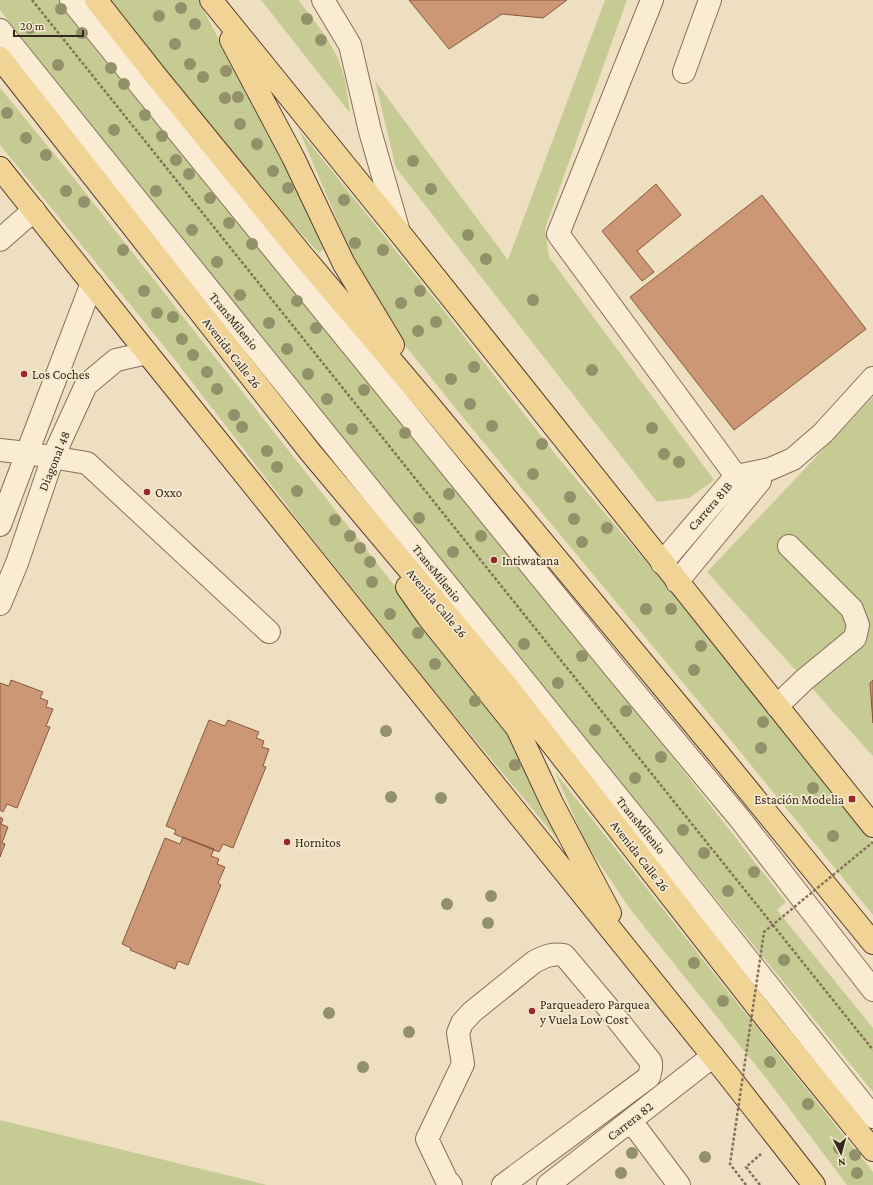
<svg xmlns="http://www.w3.org/2000/svg" width="873" height="1185" viewBox="0 0 873 1185" font-family="'Crimson Pro',serif">
  <rect width="100%" height="100%" fill="#eedfc0"/>
  <!-- green -->
  <path fill="#c6cb94" d="M0 0H63L678 764 786 902 777 910 873 1028V1092L391 500 105 145 0 10Z
    M110 0H198L286 166 326 247 319 253 258 187Z
    M261 0H298C317 24 336 46 344 76 347 88 348 101 350 113Z
    M605 0H627L545 229 549 257 714 480 689 498 657 502 396 168 375 81 508 260Z
    M0 88 73 177 359 540 478 693 510 738 540 798 559 841 432 688 305 529 172 356 0 145Z
    M299 130 438 303 556 455 700 626 873 843V915L729 738 470 426 407 348 355 262Z
    M873 397V756L707 572Z
    M555 772 730 994 873 1172V1185H847L770 1083 630 909 585 842Z
    M0 1120 267 1185H0Z"/>
  <!-- building -->
  <path fill="#cc9775" stroke="#86593e" d="M409 0H567L543 18 502 14 449 49Z
    M656 184 681 215 637 251 654 272 642 281 602 231Z
    M762 195 866 329 734 430 630 297Z
    M11 680 43 692 40 698 48 701 46 707 53 709 46 726 50 727 17 808 7 804 3 812 0 810V683L9 686Z
    M873 680V723L870 683Z
    M209 720 225 726 228 720 259 732 256 738 264 741 262 747 269 749 263 766 266 767 233 848 223 844 219 852 174 834 176 830 166 826Z
    M0 817 3 819 1 824 8 827 2 843 5 844 0 857Z
    M183 837 214 849 211 856 219 859 217 864 225 867 218 883 221 885 188 965 178 961 175 969 130 950 131 948 122 944 165 838 180 844Z"/>
  <g fill="none" stroke-linecap="round" stroke-linejoin="round">
    <!-- minor casing -->
    <g stroke="#867058" stroke-width="24">
      <path id="minor" d="M71 0 617 671 740 819 873 990
        M323 0 350 45 370 131 399 232
        M652 0 558 234 736 476 750 492
        M0 30 651 838 873 1117
        M684 72 710 0
        M0 240 34 210
        M0 450 27 453 87 463 269 632
        M0 525 27 453 92 283
        M662 563 736 476 770 469 793 459 823 433 873 378
        M677 582 760 481
        M0 604 17 563 53 457 86 385 116 360 147 353
        M777 706 804 680 855 638 858 625 852 609 789 546
        M631 1121 679 1185
        M451 1185 446 1179 427 1139 463 1064 458 1033 462 1023 472 1012 534 962C545 956 553 953 564 955L606 1005 651 1062V1068L649 1077 503 1185
        M548 1185 713 1056"/>
    </g>
    <!-- major casing -->
    <g stroke="#543e2c" stroke-width="24">
      <path id="major" d="M96 0 156 76 302 255 429 405 717 752 873 943
        M211 0 399 232 873 826
        M231 40 293 157 344 264 393 345
        M0 58 311 453 506 685 769 1022 873 1150
        M0 168 147 353 728 1075 814 1185
        M407 587 428 617 517 728 552 803 610 913"/>
    </g>
    <!-- path -->
    <path stroke="#867058" stroke-width="2.5" stroke-dasharray="3 2" stroke-linecap="butt" d="M32 0 873 1050
      M760 1185 746 1167 761 1154"/>
    <!-- minor -->
    <use href="#minor" stroke="#f9ecd3" stroke-width="22"/>
    <!-- major -->
    <use href="#major" stroke="#f2d396" stroke-width="22"/>
    <!-- path-bridge -->
    <path stroke="#867058" stroke-width="2.5" stroke-dasharray="3 2" stroke-linecap="butt" d="M746 1185 730 1164 764 932 873 842"/>
  </g>
  <!-- trees -->
  <g fill="#92916a">
    <circle cx="181" cy="8" r="6"/>
    <circle cx="61" cy="9" r="6"/>
    <circle cx="159" cy="16" r="6"/>
    <circle cx="307" cy="19" r="6"/>
    <circle cx="195" cy="24" r="6"/>
    <circle cx="30" cy="28" r="6"/>
    <circle cx="82" cy="33" r="6"/>
    <circle cx="321" cy="40" r="6"/>
    <circle cx="175" cy="44" r="6"/>
    <circle cx="190" cy="64" r="6"/>
    <circle cx="58" cy="65" r="6"/>
    <circle cx="111" cy="68" r="6"/>
    <circle cx="226" cy="71" r="6"/>
    <circle cx="203" cy="77" r="6"/>
    <circle cx="124" cy="84" r="6"/>
    <circle cx="238" cy="97" r="6"/>
    <circle cx="225" cy="98" r="6"/>
    <circle cx="7" cy="113" r="6"/>
    <circle cx="145" cy="115" r="6"/>
    <circle cx="240" cy="124" r="6"/>
    <circle cx="114" cy="130" r="6"/>
    <circle cx="162" cy="136" r="6"/>
    <circle cx="26" cy="138" r="6"/>
    <circle cx="257" cy="144" r="6"/>
    <circle cx="46" cy="155" r="6"/>
    <circle cx="176" cy="160" r="6"/>
    <circle cx="413" cy="161" r="6"/>
    <circle cx="273" cy="171" r="6"/>
    <circle cx="189" cy="174" r="6"/>
    <circle cx="288" cy="188" r="6"/>
    <circle cx="431" cy="189" r="6"/>
    <circle cx="66" cy="191" r="6"/>
    <circle cx="156" cy="191" r="6"/>
    <circle cx="210" cy="198" r="6"/>
    <circle cx="344" cy="200" r="6"/>
    <circle cx="84" cy="202" r="6"/>
    <circle cx="229" cy="223" r="6"/>
    <circle cx="192" cy="230" r="6"/>
    <circle cx="468" cy="235" r="6"/>
    <circle cx="355" cy="243" r="6"/>
    <circle cx="252" cy="244" r="6"/>
    <circle cx="123" cy="250" r="6"/>
    <circle cx="383" cy="250" r="6"/>
    <circle cx="486" cy="259" r="6"/>
    <circle cx="217" cy="262" r="6"/>
    <circle cx="144" cy="291" r="6"/>
    <circle cx="420" cy="291" r="6"/>
    <circle cx="240" cy="295" r="6"/>
    <circle cx="533" cy="300" r="6"/>
    <circle cx="297" cy="301" r="6"/>
    <circle cx="401" cy="303" r="6"/>
    <circle cx="157" cy="313" r="6"/>
    <circle cx="173" cy="317" r="6"/>
    <circle cx="436" cy="322" r="6"/>
    <circle cx="269" cy="323" r="6"/>
    <circle cx="316" cy="328" r="6"/>
    <circle cx="418" cy="331" r="6"/>
    <circle cx="182" cy="339" r="6"/>
    <circle cx="287" cy="349" r="6"/>
    <circle cx="193" cy="355" r="6"/>
    <circle cx="474" cy="367" r="6"/>
    <circle cx="592" cy="370" r="6"/>
    <circle cx="207" cy="372" r="6"/>
    <circle cx="308" cy="374" r="6"/>
    <circle cx="451" cy="379" r="6"/>
    <circle cx="217" cy="389" r="6"/>
    <circle cx="364" cy="390" r="6"/>
    <circle cx="327" cy="399" r="6"/>
    <circle cx="470" cy="404" r="6"/>
    <circle cx="234" cy="415" r="6"/>
    <circle cx="492" cy="426" r="6"/>
    <circle cx="242" cy="427" r="6"/>
    <circle cx="652" cy="428" r="6"/>
    <circle cx="352" cy="429" r="6"/>
    <circle cx="405" cy="433" r="6"/>
    <circle cx="542" cy="444" r="6"/>
    <circle cx="267" cy="451" r="6"/>
    <circle cx="664" cy="454" r="6"/>
    <circle cx="679" cy="462" r="6"/>
    <circle cx="277" cy="467" r="6"/>
    <circle cx="533" cy="474" r="6"/>
    <circle cx="297" cy="491" r="6"/>
    <circle cx="449" cy="494" r="6"/>
    <circle cx="570" cy="497" r="6"/>
    <circle cx="419" cy="518" r="6"/>
    <circle cx="574" cy="519" r="6"/>
    <circle cx="335" cy="520" r="6"/>
    <circle cx="607" cy="528" r="6"/>
    <circle cx="350" cy="536" r="6"/>
    <circle cx="481" cy="536" r="6"/>
    <circle cx="582" cy="542" r="6"/>
    <circle cx="360" cy="548" r="6"/>
    <circle cx="453" cy="552" r="6"/>
    <circle cx="370" cy="562" r="6"/>
    <circle cx="372" cy="582" r="6"/>
    <circle cx="646" cy="609" r="6"/>
    <circle cx="671" cy="609" r="6"/>
    <circle cx="390" cy="614" r="6"/>
    <circle cx="418" cy="633" r="6"/>
    <circle cx="524" cy="644" r="6"/>
    <circle cx="701" cy="646" r="6"/>
    <circle cx="582" cy="656" r="6"/>
    <circle cx="435" cy="664" r="6"/>
    <circle cx="694" cy="670" r="6"/>
    <circle cx="558" cy="683" r="6"/>
    <circle cx="475" cy="701" r="6"/>
    <circle cx="626" cy="711" r="6"/>
    <circle cx="763" cy="722" r="6"/>
    <circle cx="595" cy="730" r="6"/>
    <circle cx="386" cy="731" r="6"/>
    <circle cx="761" cy="748" r="6"/>
    <circle cx="661" cy="757" r="6"/>
    <circle cx="515" cy="765" r="6"/>
    <circle cx="635" cy="778" r="6"/>
    <circle cx="813" cy="788" r="6"/>
    <circle cx="391" cy="797" r="6"/>
    <circle cx="441" cy="798" r="6"/>
    <circle cx="683" cy="830" r="6"/>
    <circle cx="833" cy="836" r="6"/>
    <circle cx="704" cy="853" r="6"/>
    <circle cx="754" cy="872" r="6"/>
    <circle cx="728" cy="891" r="6"/>
    <circle cx="491" cy="896" r="6"/>
    <circle cx="447" cy="904" r="6"/>
    <circle cx="488" cy="923" r="6"/>
    <circle cx="784" cy="960" r="6"/>
    <circle cx="694" cy="963" r="6"/>
    <circle cx="723" cy="1001" r="6"/>
    <circle cx="329" cy="1013" r="6"/>
    <circle cx="409" cy="1032" r="6"/>
    <circle cx="770" cy="1062" r="6"/>
    <circle cx="363" cy="1067" r="6"/>
    <circle cx="808" cy="1104" r="6"/>
    <circle cx="839" cy="1148" r="6"/>
    <circle cx="632" cy="1153" r="6"/>
    <circle cx="855" cy="1155" r="6"/>
    <circle cx="705" cy="1157" r="6"/>
    <circle cx="621" cy="1173" r="6"/>
    <circle cx="857" cy="1173" r="6"/>
  </g>
  <!-- markers -->
  <g fill="#95282b" stroke="#f5e9cf" stroke-width="1.5">
    <circle cx="24" cy="374" r="4"/>
    <circle cx="147" cy="492" r="4"/>
    <circle cx="494" cy="560" r="4"/>
    <rect x="848" y="795" width="8" height="8" rx="2"/>
    <circle cx="287" cy="842" r="4"/>
    <circle cx="532" cy="1011" r="4"/>
  </g>
  <g text-anchor="middle" dominant-baseline="central" stroke-width="3.5" stroke-linejoin="round" paint-order="stroke">
    <!-- street labels -->
    <g font-size="13" fill="#36281c" stroke="#f5e9cf">
      <text transform="translate(234 321) rotate(51)">TransMilenio</text>
      <text transform="translate(232 353) rotate(52)">Avenida Calle 26</text>
      <text transform="translate(54 461) rotate(-68)">Diagonal 48</text>
      <text transform="translate(710 506) rotate(-49)">Carrera 81B</text>
      <text transform="translate(437 573) rotate(51)">TransMilenio</text>
      <text transform="translate(437 603) rotate(50)">Avenida Calle 26</text>
      <text transform="translate(641 825) rotate(51)">TransMilenio</text>
      <text transform="translate(640 856) rotate(52)">Avenida Calle 26</text>
      <text transform="translate(630 1121) rotate(-38)">Carrera 82</text>
    </g>
    <!-- poi labels -->
    <g font-size="13" fill="#36281c" stroke="#f5e9cf" text-anchor="start">
      <text x="32" y="374">Los Coches</text>
      <text x="155" y="492">Oxxo</text>
      <text x="502" y="560">Intiwatana</text>
      <text x="844" y="799" text-anchor="end">Estación Modelia</text>
      <text x="295" y="842">Hornitos</text>
      <text x="540" y="1004">Parqueadero Parquea<tspan x="540" dy="15">y Vuela Low Cost</tspan></text>
    </g>
  </g>
  <!-- north arrow -->
  <g transform="translate(841 1153) rotate(174)" stroke="#f5e9cf" stroke-width="3" paint-order="stroke">
  <path d="M0-3L7 15L0 10L-7 15Z" fill="#36281c"/>
  <text y="-6" font-size="11" font-weight="bold" text-anchor="middle" fill="#36281c">N</text>
  </g>
  <!-- scale -->
  <path d="M14 30v6h69v-6" fill="none" stroke="#36281c" stroke-width="2"/>
  <text x="20" y="30" font-size="12" fill="#36281c" stroke="#f5e9cf" stroke-width="3" paint-order="stroke">20 m</text>
</svg>
